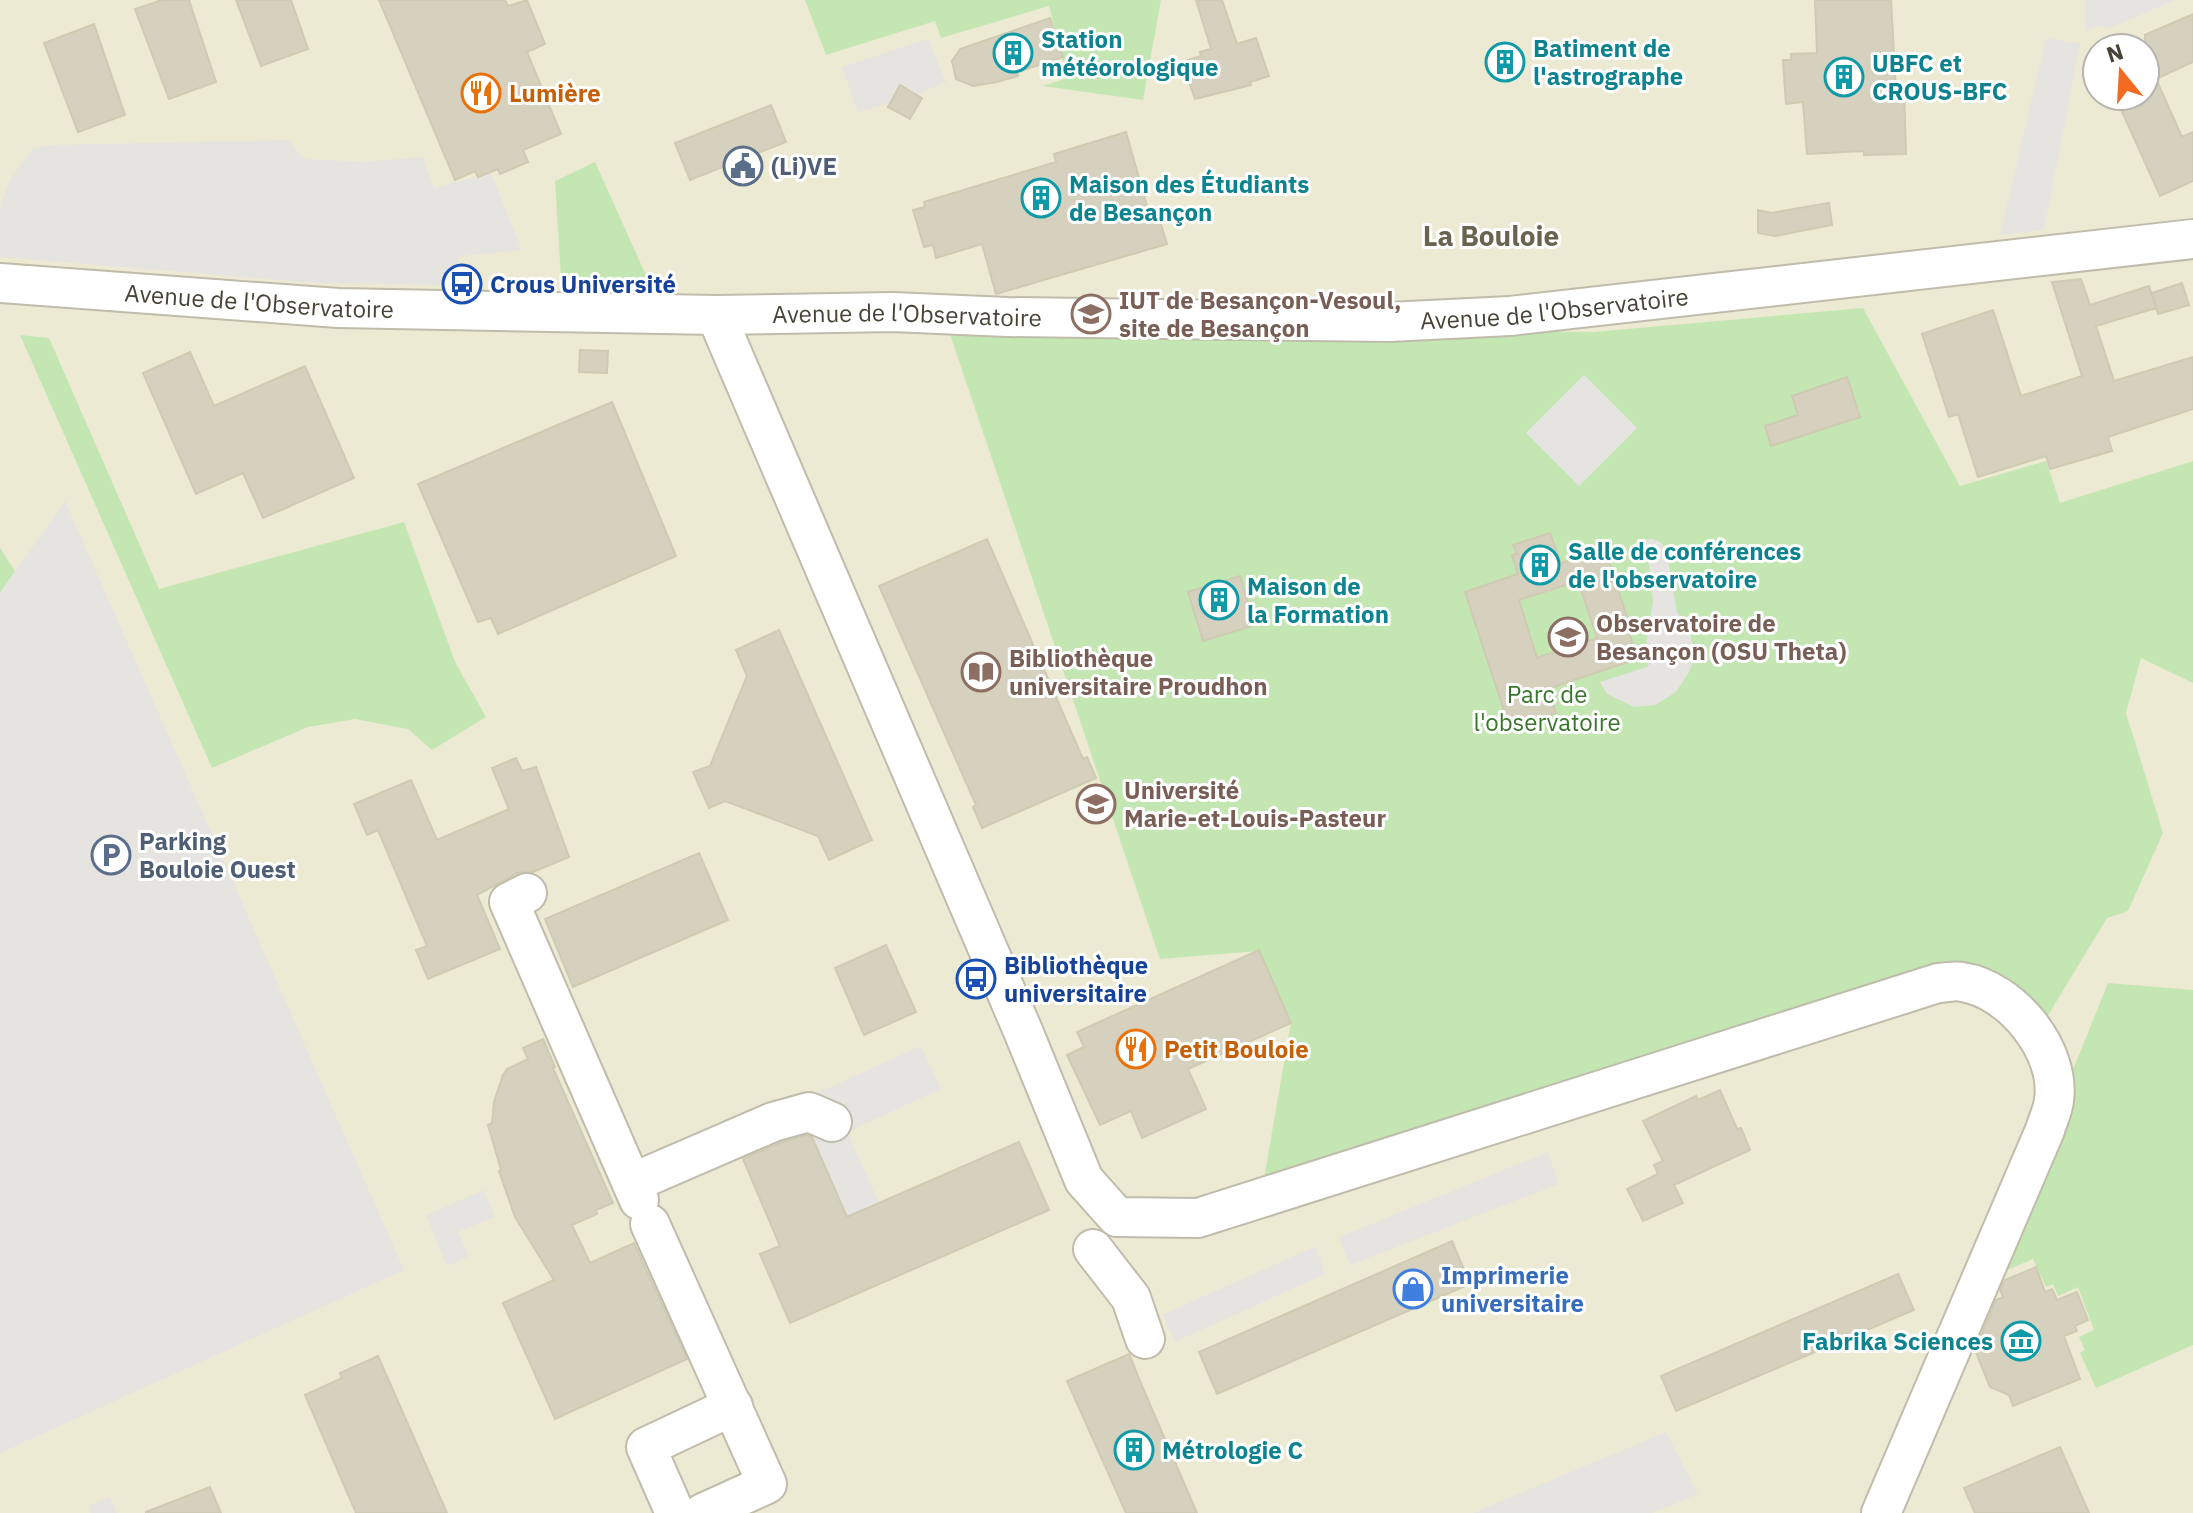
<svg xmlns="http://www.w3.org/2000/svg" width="2193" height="1513" viewBox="0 0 2193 1513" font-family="'IBM Plex Sans',sans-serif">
  <rect width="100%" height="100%" fill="#f4f2e8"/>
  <!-- education -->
  <path fill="#ecead3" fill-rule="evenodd" d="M0 0H2193V1513H0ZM2097 48H2145V96H2097Z"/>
  <!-- green -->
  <path fill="#c4e6b3" d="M805 0H1161L1143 100 1043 86 1067 78 1049 6 941 38 935 21 826 55Z
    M595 162 649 282 561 278 555 181Z
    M1863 308 1960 486 2046 461 2060 503 2193 461V683L2141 658 2126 713 2163 833 2128 911 2107 918 2047 1017 2004 976 1967 969 1261 1196 1291 1022 1259 951 1160 959 948 328 1594 332Z
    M20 335 49 338 159 589 404 522 455 662 486 717 432 750 408 729 355 719 308 727 212 768Z
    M0 548 15 571 0 593Z
    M2108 983 2193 990V1345L2096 1388 2080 1353 2085 1350 2079 1337 2094 1330 2078 1287 2058 1296 2053 1284 2046 1287 2033 1259 1989 1278Z"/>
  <!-- parking -->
  <path fill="#e5e4e0" d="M2085 0H2175L2108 29 2102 25 2086 31Z
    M2046 38 2080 44 2044 230 2000 235Z
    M928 39 946 82 914 96 858 112 842 67Z
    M291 140 297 152 306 159 362 162 422 157 434 188 491 173 522 250 460 256 453 285 316 283 0 257V212L3 198 10 180 32 149 52 145Z
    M1584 375 1637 428 1579 486 1526 433Z
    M65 501 404 1270 0 1453V593Z
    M1652 539 1660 542 1666 548 1677 612 1689 630 1695 655 1689 672 1676 692 1655 705 1634 707 1607 694 1600 682 1647 667 1652 661 1653 654 1646 645 1653 601 1646 540Z
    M921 1046 941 1089 847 1132 879 1203 847 1217 795 1103Z
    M1548 1152 1559 1184 1350 1265 1339 1237Z
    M484 1190 495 1217 458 1232 469 1257 447 1266 426 1215Z
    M1316 1246 1325 1274 1175 1342 1162 1315Z
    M1666 1432 1698 1494 1652 1513H1473Z
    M110 1497 117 1513H91L88 1506Z"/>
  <!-- building -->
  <path fill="#d5d1be" stroke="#cfcab2" stroke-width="2" fill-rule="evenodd" d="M162 0H189L216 82 169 99 135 9Z
    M236 0H291L308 49 261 66Z
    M379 0H505L508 6 527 0 545 44 527 52 561 134 523 150 528 162 500 174 498 169 478 177 475 171 455 180Z
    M1196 0H1222L1237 44 1256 38 1269 76 1250 82 1251 85 1195 99 1182 62 1201 56 1200 52 1211 49Z
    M1815 0H1891L1896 91 1904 90 1906 154 1864 155V151L1807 154 1803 102 1786 104 1783 60H1791V54L1817 53Z
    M2193 14V62L2156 79 2182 137 2193 132V181L2160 196 2115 96H2145V35Z
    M1050 18 1063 57 1017 72 1018 76 997 82 973 86 956 79 952 61 960 49Z
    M94 24 125 115 78 132 44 43Z
    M1497 45 1518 60V71L1510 79 1499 78 1492 70Z
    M900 85 922 98 910 119 888 107Z
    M771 105 786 142 690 180 675 143Z
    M1126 132 1152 224 1160 221 1167 244 996 294 982 244 936 258 933 245 924 247 913 210 925 207 924 202 1056 162 1054 154Z
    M1829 203 1832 225 1775 236 1758 233V210L1771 213Z
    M2081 279 2090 305 2149 286 2156 308 2096 326 2114 381 2193 357V409L2108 437 2112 451 2050 469 2046 456 1978 477 1958 414 1949 417 1922 334 1993 310 2021 396 2082 376 2052 282Z
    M2182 283 2189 305 2158 314 2152 293Z
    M580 350 608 351 607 373 579 372Z
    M190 352 214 406 305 366 354 478 263 518 243 473 196 494 143 373Z
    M1847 377 1860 417 1771 446 1765 426 1798 415 1792 396Z
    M612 402 676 556 498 634 491 618 478 622 418 484Z
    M1550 533 1561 563 1605 549 1627 617 1624 618 1635 651 1628 654 1631 661 1548 689 1556 713 1510 729 1465 592 1518 574 1512 555 1517 554 1513 545ZM1578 581 1597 638 1537 658 1519 600Z
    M987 539 1083 759 1087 757 1096 778 982 828 973 807 976 805 879 586Z
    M1240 576 1255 625 1203 641 1188 592Z
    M779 630 872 840 829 860 818 836 725 801 709 808 693 772 710 766 747 676 736 650Z
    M516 758 522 771 536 767 569 857 533 872 517 873 477 895 500 949 428 979 416 950 427 946 378 830 367 835 354 804 411 780 437 840 509 809 492 768Z
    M699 853 728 920 573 987 545 919Z
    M886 945 916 1012 864 1035 835 968Z
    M1259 950 1291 1023 1188 1069 1206 1109 1142 1138 1131 1111 1100 1125 1067 1055 1084 1047 1077 1032Z
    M543 1039 555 1067 553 1068 613 1203 596 1210 597 1214 572 1225 590 1263 634 1243 687 1359 555 1419 503 1303 554 1280 515 1217 499 1171 501 1170 488 1125 492 1123 494 1102 503 1075 507 1069 528 1059 523 1048Z
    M1720 1090 1737 1129 1741 1128 1750 1150 1674 1185 1683 1203 1643 1221 1627 1189 1658 1174 1654 1165 1663 1161 1643 1121 1696 1096 1698 1100Z
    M807 1135 812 1137 847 1217 1019 1142 1049 1210 790 1323 760 1254 780 1246 743 1159 780 1143Z
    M1452 1241 1470 1284 1217 1394 1199 1352Z
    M2036 1267 2045 1292 2052 1289 2057 1300 2077 1292 2088 1320 2075 1326 2077 1331 2064 1336 2080 1379 2013 1406 2009 1395 1990 1387 1975 1350 1996 1300 2003 1297 2000 1290 2005 1280Z
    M1898 1274 1914 1310 1676 1411 1661 1376Z
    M1129 1354 1142 1386 1197 1513H1126L1067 1381Z
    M378 1356 447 1513H356L305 1395 342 1378 340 1373Z
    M2060 1447 2089 1513H1975L1964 1488Z
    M210 1487 221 1513H146V1512Z"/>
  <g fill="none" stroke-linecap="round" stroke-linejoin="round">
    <!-- minor casing -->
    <g stroke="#bfbcab" stroke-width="42">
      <g id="minor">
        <path id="s1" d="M0 283 338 308 716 315 893 312 1007 317 1389 322 1510 316 2193 239"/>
        <path d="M716 315 1023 1031 1084 1180 1117 1217 1198 1218 1938 983C1945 983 1955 980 1962 982 2011 989 2061 1050 2054 1100 2053 1110 2048 1120 2045 1130L1881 1513"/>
        <path d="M527 893 509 902 639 1200"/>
        <path d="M632 1183 773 1122 809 1112 832 1122"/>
        <path d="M650 1224 767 1484 703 1513"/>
        <path d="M1093 1249 1131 1298 1145 1339"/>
        <path d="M675 1513 646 1447 733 1406"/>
      </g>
    </g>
    <!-- minor -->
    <use href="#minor" stroke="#fff" stroke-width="38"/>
  </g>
  <!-- icons -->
  <defs>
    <g id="building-ring" transform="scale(2)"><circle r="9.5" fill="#fff" stroke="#0f9aa8" stroke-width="1.5"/><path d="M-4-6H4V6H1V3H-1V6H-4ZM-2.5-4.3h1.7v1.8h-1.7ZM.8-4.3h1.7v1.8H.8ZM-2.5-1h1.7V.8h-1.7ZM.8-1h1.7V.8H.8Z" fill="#0f9aa8"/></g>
    <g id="restaurant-ring" transform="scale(2)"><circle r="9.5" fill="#fff" stroke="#e8710a" stroke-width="1.5"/><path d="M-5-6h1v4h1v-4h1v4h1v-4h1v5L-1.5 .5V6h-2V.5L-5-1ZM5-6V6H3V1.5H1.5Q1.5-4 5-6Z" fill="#e8710a"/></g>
    <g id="civic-ring" transform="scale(2)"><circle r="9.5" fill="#fff" stroke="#5c6f8a" stroke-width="1.5"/><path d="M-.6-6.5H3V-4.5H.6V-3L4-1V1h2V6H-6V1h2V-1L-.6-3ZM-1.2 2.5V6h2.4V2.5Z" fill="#5c6f8a"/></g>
    <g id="bus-ring" transform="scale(2)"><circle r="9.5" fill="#fff" stroke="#1a4fb4" stroke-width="1.5"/><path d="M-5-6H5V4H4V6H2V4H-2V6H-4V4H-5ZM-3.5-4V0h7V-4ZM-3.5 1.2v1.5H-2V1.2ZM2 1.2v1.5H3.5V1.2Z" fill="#1a4fb4"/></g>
    <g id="university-ring" transform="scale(2)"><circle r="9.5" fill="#fff" stroke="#8d6e63" stroke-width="1.5"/><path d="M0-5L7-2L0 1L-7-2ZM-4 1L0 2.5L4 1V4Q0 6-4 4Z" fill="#8d6e63"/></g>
    <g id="library-ring" transform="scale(2)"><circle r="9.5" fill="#fff" stroke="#8d6e63" stroke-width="1.5"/><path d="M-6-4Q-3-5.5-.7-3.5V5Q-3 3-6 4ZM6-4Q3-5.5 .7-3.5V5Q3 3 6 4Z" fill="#8d6e63"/></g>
    <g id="parking-ring" transform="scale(2)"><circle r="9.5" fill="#fff" stroke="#5c6f8a" stroke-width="1.5"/><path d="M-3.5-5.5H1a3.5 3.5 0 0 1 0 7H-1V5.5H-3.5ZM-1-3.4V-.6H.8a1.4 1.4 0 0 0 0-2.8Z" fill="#5c6f8a"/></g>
    <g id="shop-ring" transform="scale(2)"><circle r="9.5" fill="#fff" stroke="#3f7fe0" stroke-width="1.5"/><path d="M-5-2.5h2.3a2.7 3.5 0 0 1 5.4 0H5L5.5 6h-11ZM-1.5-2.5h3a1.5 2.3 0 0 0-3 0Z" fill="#3f7fe0"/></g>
    <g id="museum-ring" transform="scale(2)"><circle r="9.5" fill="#fff" stroke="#0f9aa8" stroke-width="1.5"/><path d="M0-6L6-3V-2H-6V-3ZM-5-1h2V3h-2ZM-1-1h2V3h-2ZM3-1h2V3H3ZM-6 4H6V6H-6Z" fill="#0f9aa8"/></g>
  </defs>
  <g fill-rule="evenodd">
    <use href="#building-ring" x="1013" y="53"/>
    <use href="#building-ring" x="1505" y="62"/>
    <use href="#building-ring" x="1844" y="77"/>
    <use href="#restaurant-ring" x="481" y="93"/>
    <use href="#civic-ring" x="743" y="166"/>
    <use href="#building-ring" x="1041" y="198"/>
    <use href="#bus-ring" x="462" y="284"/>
    <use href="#university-ring" x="1091" y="314"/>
    <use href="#building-ring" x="1540" y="565"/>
    <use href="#building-ring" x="1219" y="600"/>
    <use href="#university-ring" x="1568" y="637"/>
    <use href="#library-ring" x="981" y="672"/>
    <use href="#university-ring" x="1096" y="804"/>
    <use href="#parking-ring" x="111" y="855"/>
    <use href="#bus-ring" x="976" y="979"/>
    <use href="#restaurant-ring" x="1136" y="1049"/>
    <use href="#shop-ring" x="1413" y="1289"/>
    <use href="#museum-ring" x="2021" y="1341"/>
    <use href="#building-ring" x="1134" y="1450"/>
  </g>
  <g text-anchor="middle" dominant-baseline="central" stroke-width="6" stroke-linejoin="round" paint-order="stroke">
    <!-- culture labels -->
    <g font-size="24" font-weight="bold" fill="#0d838f" stroke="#fff" text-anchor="start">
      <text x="1041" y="39">Station<tspan x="1041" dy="28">météorologique</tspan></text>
      <text x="1533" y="48">Batiment de<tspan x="1533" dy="28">l'astrographe</tspan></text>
      <text x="1872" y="63">UBFC et<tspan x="1872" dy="28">CROUS-BFC</tspan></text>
      <text x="1069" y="184">Maison des Étudiants<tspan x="1069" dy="28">de Besançon</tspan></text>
      <text x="1568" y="551">Salle de conférences<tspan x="1568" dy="28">de l'observatoire</tspan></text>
      <text x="1247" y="586">Maison de<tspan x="1247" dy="28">la Formation</tspan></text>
      <text x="1993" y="1341" text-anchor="end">Fabrika Sciences</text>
      <text x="1162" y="1450">Métrologie C</text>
    </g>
    <!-- food labels -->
    <g font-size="24" font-weight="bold" fill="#c56008" stroke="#fff" text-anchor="start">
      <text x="509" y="93">Lumière</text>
      <text x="1164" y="1049">Petit Bouloie</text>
    </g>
    <!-- service labels -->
    <g font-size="24" font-weight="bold" fill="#4e5e75" stroke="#fff" text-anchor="start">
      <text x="771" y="166">(Li)VE</text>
      <text x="139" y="841">Parking<tspan x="139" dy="28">Bouloie Ouest</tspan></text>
    </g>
    <!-- transit labels -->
    <g font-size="24" font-weight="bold" fill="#164399" stroke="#fff" text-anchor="start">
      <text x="490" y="284">Crous Université</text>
      <text x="1004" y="965">Bibliothèque<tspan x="1004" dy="28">universitaire</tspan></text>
    </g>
    <!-- street labels -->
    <g font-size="24" fill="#474437" stroke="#fff">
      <text stroke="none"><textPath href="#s1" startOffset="260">Avenue de l'Observatoire</textPath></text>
      <text stroke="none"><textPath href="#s1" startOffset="1556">Avenue de l'Observatoire</textPath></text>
      <text stroke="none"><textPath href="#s1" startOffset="908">Avenue de l'Observatoire</textPath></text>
    </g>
    <!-- education labels -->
    <g font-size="24" font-weight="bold" fill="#785e54" stroke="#fff" text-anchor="start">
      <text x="1119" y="300">IUT de Besançon-Vesoul,<tspan x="1119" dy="28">site de Besançon</tspan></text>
      <text x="1596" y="623">Observatoire de<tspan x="1596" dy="28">Besançon (OSU Theta)</tspan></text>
      <text x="1009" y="658">Bibliothèque<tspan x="1009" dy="28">universitaire Proudhon</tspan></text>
      <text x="1124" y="790">Université<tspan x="1124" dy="28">Marie-et-Louis-Pasteur</tspan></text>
    </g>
    <!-- park labels -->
    <g font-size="24" fill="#39772c" stroke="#fff">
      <text x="1547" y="694">Parc de<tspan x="1547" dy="28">l'observatoire</tspan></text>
    </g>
    <!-- shop labels -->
    <g font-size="24" font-weight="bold" fill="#366cbe" stroke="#fff" text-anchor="start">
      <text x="1441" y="1275">Imprimerie<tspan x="1441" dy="28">universitaire</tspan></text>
    </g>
    <!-- quarter labels -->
    <g font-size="28" font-weight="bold" fill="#69644f" stroke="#fff">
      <text x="1491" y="235">La Bouloie</text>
    </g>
  </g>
  <!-- north arrow -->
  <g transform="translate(2121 72) rotate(342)"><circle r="38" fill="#ffffff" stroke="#b5b4af" stroke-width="2"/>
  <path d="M0-6L14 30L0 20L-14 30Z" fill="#f26b21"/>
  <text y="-12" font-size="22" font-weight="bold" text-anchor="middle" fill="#474437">N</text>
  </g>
</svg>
